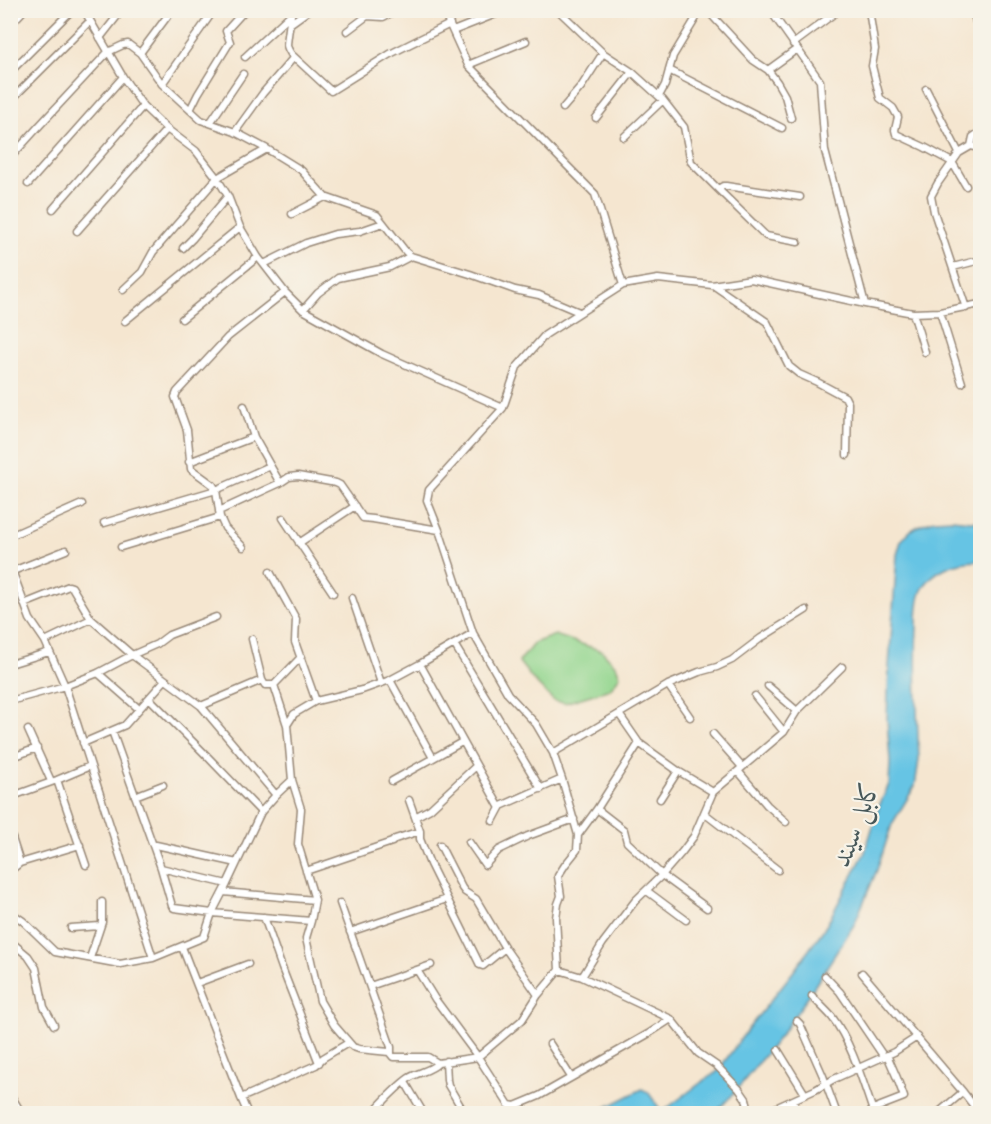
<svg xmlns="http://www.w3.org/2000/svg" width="991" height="1124" viewBox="0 0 991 1124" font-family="'Sorts Mill Goudy',Amiri,serif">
  <rect width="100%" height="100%" fill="#f7f3e8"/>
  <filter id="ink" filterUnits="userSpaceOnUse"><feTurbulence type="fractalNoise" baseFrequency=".0167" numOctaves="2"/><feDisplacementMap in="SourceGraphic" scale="12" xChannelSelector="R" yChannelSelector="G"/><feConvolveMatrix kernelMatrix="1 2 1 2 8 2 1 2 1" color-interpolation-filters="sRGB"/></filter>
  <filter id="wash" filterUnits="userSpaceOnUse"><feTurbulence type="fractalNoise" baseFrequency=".008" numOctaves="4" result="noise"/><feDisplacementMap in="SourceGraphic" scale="24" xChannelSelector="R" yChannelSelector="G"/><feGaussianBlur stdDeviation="1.35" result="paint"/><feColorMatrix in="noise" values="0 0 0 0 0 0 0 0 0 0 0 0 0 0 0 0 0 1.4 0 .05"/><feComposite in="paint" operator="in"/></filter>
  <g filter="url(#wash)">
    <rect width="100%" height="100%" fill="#f5e6d0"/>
    <!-- green -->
    <path fill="#92d58d" stroke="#668056" stroke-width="1.5" d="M555 635 602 651 616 666 620 676 610 689 565 703 554 701 534 681 519 662 534 643Z"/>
    <!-- water -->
    <path fill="#66c4e4" stroke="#507781" stroke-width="1.5" d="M952 519 980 522V561C958 561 933 568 922 590 917 601 917 615 917 626 915 671 917 716 919 760L915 786 892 824 877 870 854 925 803 1004 780 1036 735 1092 715 1113 593 1114 642 1089 648 1092 662 1112 703 1081 717 1072 748 1029 793 972 826 926 865 852 879 806 889 784 890 761 887 719 889 666 897 555 901 541 910 531 920 525 934 520Z"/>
  </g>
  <g filter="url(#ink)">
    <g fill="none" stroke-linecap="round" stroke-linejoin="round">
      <!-- street casing -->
      <g stroke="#988877" stroke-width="9">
        <path id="street" d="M84 10 123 77 143 106 167 129 196 151 217 178 228 196 240 227 258 257 285 292 303 310 382 354 503 408 517 367 545 335 623 285 658 279 712 285 751 279 865 304 913 313 940 312 980 304
          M292 10C291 13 287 42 287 45 287 48 290 52 291 54L331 91 390 54 450 24
          M443 10 468 65 595 194 623 285
          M558 10 603 53 632 72 663 100 684 127 691 162 718 189 766 236 798 242
          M707 10 753 60 768 70 777 82 785 96 791 118
          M770 10 820 81 825 151 865 304
          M869 10 875 49 872 66 880 98 893 108 898 117 895 130 896 134 924 147 952 162 966 186
          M973 10 980 37
          M870 14 885 10
          M291 23 309 10
          M10 25 24 10
          M347 31 367 16 383 17 397 10
          M453 31 506 10
          M100 38 122 10
          M793 44 839 10
          M140 53 172 10
          M245 57 290 15
          M468 65 526 41
          M669 70 782 128
          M768 70 797 49
          M10 72 72 10
          M162 84 214 10
          M926 89 959 153
          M659 96 665 85 673 56 699 13 703 10
          M10 101 90 21
          M563 108 581 87 603 53
          M190 110 198 94 230 42 226 31 245 10
          M596 118 632 72
          M210 123 243 74
          M235 132 263 93 294 57
          M624 137 663 100
          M971 146 973 137 980 132
          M10 158 40 125 108 52 123 45 128 44 140 53 162 84 201 120 235 132 267 149 301 170 325 197 377 215 406 252 411 256 470 274 515 290 539 295 579 312
          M28 184 123 77
          M718 189 723 186H726L800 197
          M53 209 143 106
          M292 214 325 197
          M77 231 167 129
          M183 248 192 239 228 196
          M264 264 306 243 335 234 360 231 383 223
          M953 267 980 260
          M713 285 767 322 789 366 799 374 817 382 845 397 848 403 847 455
          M123 290 142 272 153 252 217 178 267 149
          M966 308 934 212 931 196 938 183 959 153 971 146 980 148
          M303 310 318 293 338 278 390 267 411 256
          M940 312 962 383
          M913 313 925 352
          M182 319 258 257
          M125 321 240 227
          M244 406 254 437 280 483
          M503 408 429 490 427 500 439 530 473 633 508 694 536 724 553 753 562 779 578 835 577 850 565 865 558 876 561 896 558 904 556 918 559 970
          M189 462 254 437
          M219 511 280 483 289 477 298 476 336 483 340 485 363 518 373 519 439 530
          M283 518 333 593
          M104 523 216 490 270 466
          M10 536 82 504
          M299 543 355 506
          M121 547 220 517
          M243 547 225 528 220 517 216 490 213 485 191 469 187 430 175 397 177 392 228 337 285 292
          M10 565 30 619 45 641 65 686 153 958
          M13 571 66 550
          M270 572 296 619 295 642 316 701
          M352 598 381 683
          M24 604 69 586 72 587 91 619
          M252 639 262 680 265 685H274L301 657
          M45 641 91 619 132 655 201 706 276 795
          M454 644 541 789
          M10 664 49 652
          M420 664 500 808
          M98 673 139 709
          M390 680 433 758
          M274 685 287 725
          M668 685 690 717
          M768 686 797 711
          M755 696 784 732
          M149 698 203 752 261 812
          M10 701 65 686 98 673 132 655 157 644 169 635 216 617
          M201 706 262 680
          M619 714 639 743 678 771 713 792
          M28 730 51 781
          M112 731 161 868 172 906 174 908 212 913 311 921
          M713 734 742 767
          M83 743 125 725 165 680
          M553 753 668 685 699 672 717 667 732 660 761 638 806 610
          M10 758 37 748
          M738 771 767 805 786 822
          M57 780 86 865
          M292 780 301 809 298 844 315 900 311 921 306 938 320 1001 334 1025 353 1047 359 1049 389 1052 393 1057H428L438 1063
          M392 781 462 742
          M135 796 163 785
          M10 797 57 780 90 766
          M660 799 678 771
          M409 800 420 831V839L430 864 480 965 483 966 505 948
          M597 809 624 830 627 842 662 875 707 908
          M704 813 778 870
          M415 817 430 809 476 766
          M493 821 501 806 562 779
          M10 832 20 863
          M578 835 597 809 639 743
          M469 842 485 865 499 850 528 836 574 819
          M153 845H156L237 863
          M440 845 462 888 465 892 476 899 505 948 538 995
          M161 868 227 884
          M10 871 20 863 80 845
          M306 871 392 842 395 839 420 831
          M647 891 686 920
          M223 892 315 900
          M340 903 391 1047V1054
          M10 912 23 921 55 952 120 964 153 958 204 937 212 913 227 884 261 812 276 795 292 780 287 725 294 714 316 701 362 690 390 680 420 664 473 633
          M264 917 282 968 319 1063
          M71 928 100 926
          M350 932 447 899
          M10 941 28 956 36 968 44 1007 54 1025
          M182 947 241 1098 248 1114
          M90 958 102 922V902
          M417 970 435 999 478 1057 509 1105 515 1106 539 1096 648 1034 671 1019
          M862 973 963 1092 937 1114
          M825 976 840 992 884 1057
          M582 977 603 943 635 901 662 875 682 852 694 836 713 792 784 732 797 711 842 667
          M197 983 248 964
          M370 986 431 965
          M812 996C818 1003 826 1010 832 1017 852 1043 863 1083 874 1114
          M797 1021 800 1024 823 1076 837 1114
          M550 1044 571 1077
          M778 1050 805 1094
          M446 1061 447 1080 448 1085 465 1114
          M405 1082 424 1114
          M963 1092 980 1114
          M10 1094 22 1114
          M241 1098 316 1065 323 1058 348 1043
          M793 1100 798 1114
          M873 1109 904 1097 897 1078 887 1055
          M371 1114C383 1102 395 1088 409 1078 418 1072 431 1071 438 1063L478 1057 522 1020 538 995 559 970 582 977 671 1019 698 1053 717 1066 739 1089 746 1099 750 1114
          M762 1114 815 1090 834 1079 894 1052 917 1037"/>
      </g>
      <!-- street -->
      <use href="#street" stroke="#fff" stroke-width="6"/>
    </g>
  </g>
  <g text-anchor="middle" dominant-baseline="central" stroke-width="4.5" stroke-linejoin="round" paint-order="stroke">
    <!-- water labels -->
    <g font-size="27" font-style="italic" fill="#485859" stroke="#f7f3e8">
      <text transform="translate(858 824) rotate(-69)">کابل سيند</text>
    </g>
  </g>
  <!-- margin -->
  <rect width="991" height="1124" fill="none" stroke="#f7f3e8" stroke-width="36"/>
</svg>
